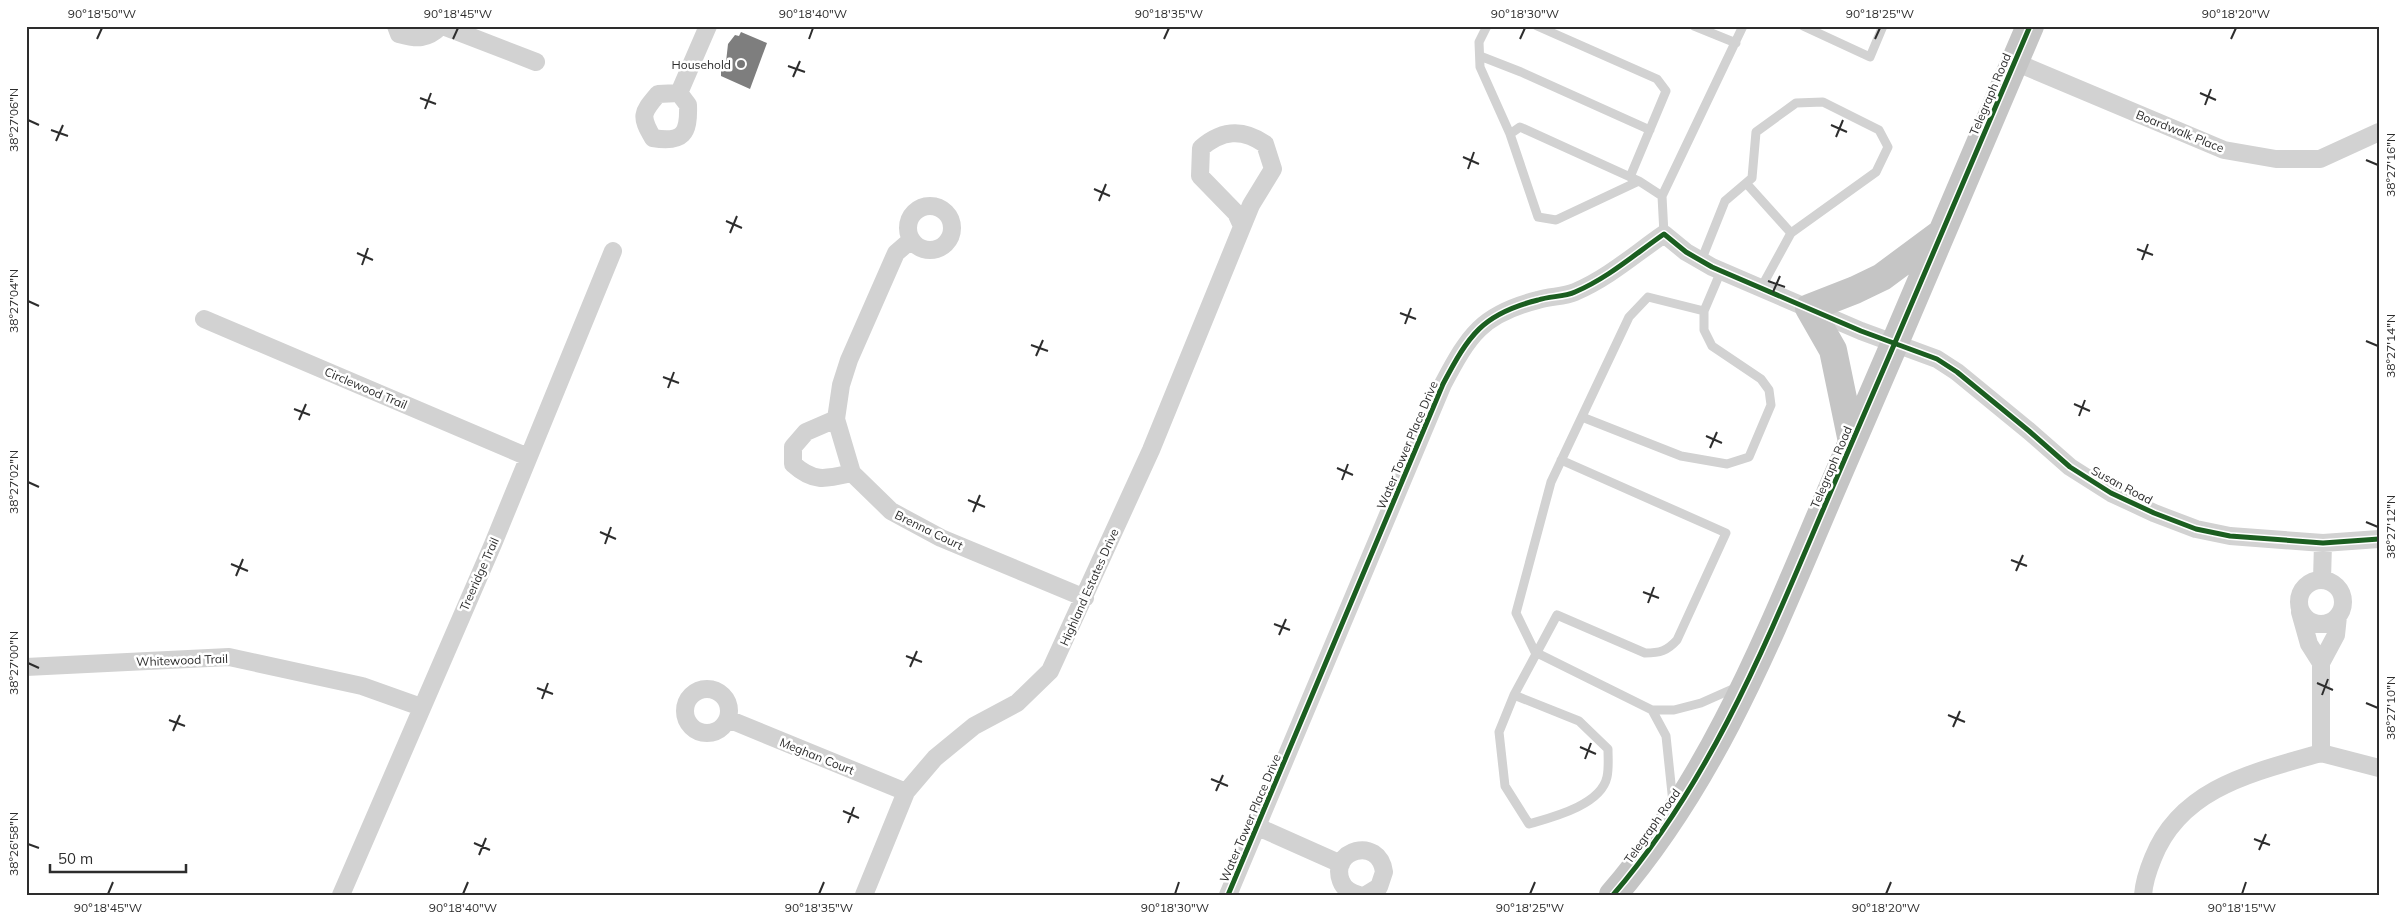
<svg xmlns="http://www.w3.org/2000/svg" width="2405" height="921" viewBox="0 0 2405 921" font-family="Mulish,sans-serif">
  <rect width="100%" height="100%" fill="#fff"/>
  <!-- building -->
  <path fill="#7e7e7e" d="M741 32 767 43 750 89 721 76V68L726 62 728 44 735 35 739 36Z"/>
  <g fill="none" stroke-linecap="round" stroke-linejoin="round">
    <!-- lane -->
    <path stroke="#d2d2d2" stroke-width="9" d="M1487 26 1479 42 1480 67 1510 134
      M1537 26 1657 79 1666 91 1630 177
      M1694 26 1736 43
      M1803 26 1870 57 1883 26
      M1480 56 1521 72 1650 130
      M1639 181 1556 220 1538 217 1510 134 1520 127 1639 181 1662 196
      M1746 183 1791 233
      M1664 234 1662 196 1743 26
      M1701 261 1725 201 1752 178 1756 132 1796 103 1823 102 1879 130 1888 147 1876 172 1791 233 1761 288
      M1721 271 1704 311 1648 297 1629 317 1551 482 1516 613 1535 652 1652 710H1674L1701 703 1737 687
      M1582 417 1681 456 1727 464 1749 457 1771 405 1769 390 1761 379 1712 346 1704 330V311
      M1514 695 1579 721 1608 749C1608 758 1609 768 1607 777 1601 805 1553 817 1529 824L1505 786 1499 732 1514 695 1557 615 1645 653C1660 653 1667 651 1677 640L1726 533 1561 460
      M1652 710 1666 736 1673 803"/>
    <!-- street -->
    <path stroke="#d2d2d2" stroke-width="18" d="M396 26 399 34C417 39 427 40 441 26
      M443 26 536 62
      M2015 62 2224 150 2276 159H2320L2379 132
      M679 93 688 105C689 134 683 143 653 138 639 115 643 112 658 94Z
      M679 93 708 26
      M908 228a22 22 0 1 1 44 0a22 22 0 1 1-44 0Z
      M911 240 896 253 849 360 841 385 836 419 852 473 891 511 941 538 1085 598
      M204 319 528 457
      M836 419 806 432 793 447V464C814 483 826 479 852 473
      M2299 602a22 22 0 1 1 44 0a22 22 0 1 1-44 0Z
      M2322 580 2323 543
      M2300 612 2309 644 2321 663V753L2379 768
      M2321 663 2336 635 2338 616
      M26 667 229 657 362 686 421 707
      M685 711a22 22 0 1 1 44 0a22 22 0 1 1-44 0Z
      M728 719 906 792
      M1258 827 1341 864
      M341 895 493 544 613 251
      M864 895 906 792 935 758 974 726 1017 703 1050 671 1151 450 1251 205 1273 169 1265 144C1242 128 1222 130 1201 148L1200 176 1236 213 1242 226
      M1228 895 1443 384C1469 335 1482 314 1538 300 1550 296 1564 297 1575 292 1608 278 1635 254 1664 234L1686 252 1712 267 1861 331 1937 359 1957 372 2029 431 2070 467 2111 493 2154 513 2196 529 2230 536 2323 543 2379 539
      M1359 895C1351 893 1344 889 1341 881 1329 850 1379 835 1384 872L1379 887 1366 895
      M2143 895C2144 882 2148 870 2153 858 2181 787 2255 772 2321 753"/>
    <!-- primary -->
    <path stroke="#c5c5c5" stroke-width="28" d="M1852 442 1833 350 1809 308 1855 290 1882 277 1940 234
      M1613 895C1718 773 1774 623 1837 477 1902 327 1966 177 2030 26"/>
    <!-- cycleway casing -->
    <g stroke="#fff" stroke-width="8">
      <path id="cycleway" d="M1228 895 1443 384C1469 335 1482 314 1538 300 1550 296 1564 297 1575 292 1608 278 1635 254 1664 234L1686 252 1712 267 1861 331 1937 359 1957 372 2029 431 2070 467 2111 493 2154 513 2196 529 2230 536 2323 543 2379 539
        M1613 895C1718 773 1774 623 1837 477 1902 327 1966 177 2030 26"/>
    </g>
    <!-- cycleway -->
    <use href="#cycleway" stroke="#1b5e20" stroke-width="5"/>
  </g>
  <!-- ticks -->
  <path fill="none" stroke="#2d2d2d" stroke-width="2" d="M97 39 102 28M453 39 458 28M809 39 813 28M1164 39 1169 28M1520 39 1525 28M1875 39 1880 28M2231 39 2236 28M788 66 805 72M793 77 800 61M2200 93 2216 100M420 98 436 104M2205 105 2211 89M425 109 431 93M28 120 39 125M1831 125 1847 132M51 130 68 136M1836 137 1843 120M56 141 63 125M1463 157 1479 164M2366 160 2378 165M1468 169 1474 152M1094 189 1110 196M1099 201 1106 184M726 221 742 228M730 233 737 216M2137 249 2153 255M357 253 373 260M2142 260 2148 244M362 265 368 248M1768 281 1785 287M1773 292 1780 276M28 301 39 306M1400 313 1416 319M1405 324 1411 308M2366 341 2378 346M1031 345 1048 351M1036 356 1043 340M663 377 679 383M668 388 674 372M2074 404 2090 411M294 409 310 415M2079 416 2085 400M299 420 306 404M1706 436 1722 443M1710 448 1717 432M1337 468 1353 475M1342 480 1348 464M28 482 39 487M968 500 985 507M973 512 980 495M2366 522 2378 527M600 532 616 539M605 544 611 527M2011 560 2027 566M231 564 248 571M2016 571 2023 555M236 576 243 559M1643 592 1659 598M1648 603 1654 587M1274 624 1290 630M1279 635 1286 619M906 656 922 662M28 663 39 668M910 667 917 651M2317 683 2333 690M537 688 553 694M2322 695 2328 679M542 699 548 683M2366 703 2378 708M1948 715 1965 722M169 720 185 726M1953 727 1960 711M173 731 180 715M1580 747 1596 754M1585 759 1591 743M1211 779 1228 786M1216 791 1223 775M843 811 859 818M848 823 854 807M2254 839 2270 845M474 843 490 850M28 844 39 848M2259 850 2266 834M479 855 486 838M108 894 113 882M463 894 468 882M819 894 824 882M1175 894 1179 882M1530 894 1535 882M1886 894 1891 882M2242 894 2246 882"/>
  <!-- markers -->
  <circle fill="#767676" stroke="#fff" stroke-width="2" cx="741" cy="64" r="5"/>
  <g text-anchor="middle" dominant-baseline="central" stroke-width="5" stroke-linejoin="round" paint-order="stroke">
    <!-- poi labels -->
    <g font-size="12" fill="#2d2d2d" stroke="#fff" text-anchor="end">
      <text x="731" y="64">Household</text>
    </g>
    <!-- street labels -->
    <g font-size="12" fill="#2d2d2d" stroke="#fff">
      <text transform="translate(1990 94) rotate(-67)">Telegraph Road</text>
      <text transform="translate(2180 131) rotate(22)">Boardwalk Place</text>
      <text transform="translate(366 388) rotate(23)">Circlewood Trail</text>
      <text transform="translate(1407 445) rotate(-67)">Water Tower Place Drive</text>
      <text transform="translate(1831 467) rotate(-67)">Telegraph Road</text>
      <text transform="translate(2122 485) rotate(28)">Susan Road</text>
      <text transform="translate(929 530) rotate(26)">Brenna Court</text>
      <text transform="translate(479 574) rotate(-66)">Treeridge Trail</text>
      <text transform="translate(1089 587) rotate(-66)">Highland Estates Drive</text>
      <text transform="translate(182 660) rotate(-2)">Whitewood Trail</text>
      <text transform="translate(817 756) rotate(22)">Meghan Court</text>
      <text transform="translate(1250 818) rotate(-67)">Water Tower Place Drive</text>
      <text transform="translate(1652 826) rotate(-55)">Telegraph Road</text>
    </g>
  </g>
  <!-- border -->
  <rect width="2405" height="921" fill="none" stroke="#ffffff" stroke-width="55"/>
  <!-- scale -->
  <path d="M50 864v8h136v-8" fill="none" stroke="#2d2d2d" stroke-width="2.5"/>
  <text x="58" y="864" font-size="15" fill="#2d2d2d" stroke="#ffffff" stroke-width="4" paint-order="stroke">50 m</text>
  <rect x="28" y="28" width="2350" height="866" fill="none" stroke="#2d2d2d" stroke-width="2"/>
  <g font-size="12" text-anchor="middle" fill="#2d2d2d">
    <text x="102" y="18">90°18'50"W</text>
    <text x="458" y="18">90°18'45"W</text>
    <text x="813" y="18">90°18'40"W</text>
    <text x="1169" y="18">90°18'35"W</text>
    <text x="1525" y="18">90°18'30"W</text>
    <text x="1880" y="18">90°18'25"W</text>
    <text x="2236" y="18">90°18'20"W</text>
    <text transform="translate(14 120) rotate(-90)" y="4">38°27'06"N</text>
    <text transform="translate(2391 165) rotate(-90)" y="4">38°27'16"N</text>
    <text transform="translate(14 301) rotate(-90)" y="4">38°27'04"N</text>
    <text transform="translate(2391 346) rotate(-90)" y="4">38°27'14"N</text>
    <text transform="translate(14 482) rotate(-90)" y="4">38°27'02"N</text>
    <text transform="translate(2391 527) rotate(-90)" y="4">38°27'12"N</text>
    <text transform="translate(14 663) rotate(-90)" y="4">38°27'00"N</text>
    <text transform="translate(2391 708) rotate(-90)" y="4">38°27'10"N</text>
    <text transform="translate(14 844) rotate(-90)" y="4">38°26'58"N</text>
    <text x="108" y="912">90°18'45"W</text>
    <text x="463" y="912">90°18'40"W</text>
    <text x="819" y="912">90°18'35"W</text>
    <text x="1175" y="912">90°18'30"W</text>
    <text x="1530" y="912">90°18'25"W</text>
    <text x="1886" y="912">90°18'20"W</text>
    <text x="2242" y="912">90°18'15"W</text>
  </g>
</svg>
